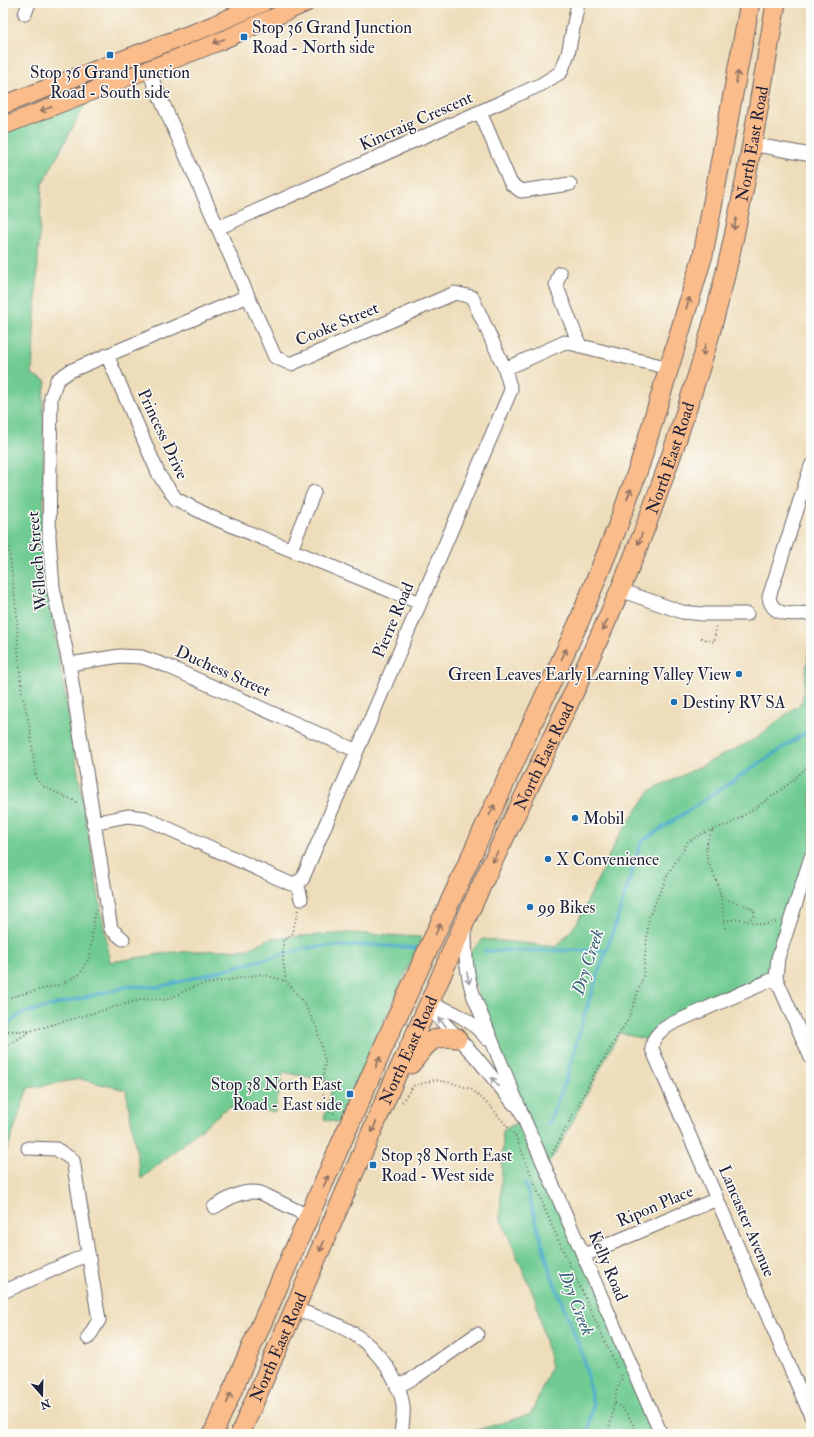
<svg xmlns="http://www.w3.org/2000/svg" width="814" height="1437" viewBox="0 0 814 1437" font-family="'IM FELL Double Pica',serif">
  <rect width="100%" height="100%" fill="#fdfcf7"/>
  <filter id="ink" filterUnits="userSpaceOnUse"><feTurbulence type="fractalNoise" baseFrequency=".025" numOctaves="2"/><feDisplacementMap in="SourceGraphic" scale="8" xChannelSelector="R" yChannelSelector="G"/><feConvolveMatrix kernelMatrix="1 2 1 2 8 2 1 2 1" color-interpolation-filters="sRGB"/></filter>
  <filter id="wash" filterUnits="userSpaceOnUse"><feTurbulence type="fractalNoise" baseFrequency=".012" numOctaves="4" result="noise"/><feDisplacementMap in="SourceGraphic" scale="16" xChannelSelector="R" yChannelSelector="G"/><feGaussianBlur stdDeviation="0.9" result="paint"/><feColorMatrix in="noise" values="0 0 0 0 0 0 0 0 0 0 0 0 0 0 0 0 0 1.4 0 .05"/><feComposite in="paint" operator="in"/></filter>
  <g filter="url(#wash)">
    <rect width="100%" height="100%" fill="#eeddba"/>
    <!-- green -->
    <path fill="#70cb92" stroke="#497666" d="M89 97 42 185 32 374 46 382 43 397 44 571 110 962 174 952 248 949 271 938 350 933 422 937 339 1123 324 1119 333 1082 283 1072 275 1112 228 1107 141 1179 126 1090 80 1079 28 1088 3 1162V133Z
      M811 631V857L776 971 682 1018 653 1041 619 1033 556 1153 545 1166 657 1425 645 1434H464L531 1414 551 1367 535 1298 500 1217 503 1130 524 1119 465 957 483 939 557 947 577 923 617 839 649 792 755 739 802 702Z"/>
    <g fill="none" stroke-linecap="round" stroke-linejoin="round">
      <!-- stream -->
      <path stroke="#4aabc9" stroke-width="3.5" d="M484 951 606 950
        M3 1028 21 1014 58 1004 130 986 159 987 311 947 369 945 420 948
        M548 1125 566 1080 586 1009 618 917 641 842 811 729
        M525 1183 551 1274 584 1359 593 1405 588 1434"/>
    </g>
  </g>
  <g filter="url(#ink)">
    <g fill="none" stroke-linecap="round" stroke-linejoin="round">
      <!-- minor casing -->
      <g stroke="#696367" stroke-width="15">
        <path id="minor" d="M25 14 29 3
          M148 70 275 357 291 364 455 293 472 297 505 369 565 342 669 368
          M480 112 511 184 521 191 570 184
          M751 144 811 155
          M218 228 542 84 561 72 568 54 578 3
          M560 273 556 285 580 346
          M107 355 159 475 176 499 211 517 420 603
          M811 466 769 597C772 618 795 614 811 613
          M291 550 314 492
          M620 590 682 612 703 614H747
          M69 664 120 656 142 657 167 666 357 751
          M93 823 128 816 145 818 291 884 302 880 511 390 505 369
          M811 857 778 958 776 978 673 1023C662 1029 652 1036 652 1049L811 1416
          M297 882 301 899
          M465 928C465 952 466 974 474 997L521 1112 661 1434
          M123 939 111 929 69 664 53 587 49 537 51 397 57 380 70 371 248 296
          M776 978 811 1058
          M429 1004 438 1017 476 1057 514 1104
          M429 1004C451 1009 473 1021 487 1039
          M28 1148 56 1149 73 1160 99 1320 88 1338
          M214 1207C230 1198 242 1189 261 1193L310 1217
          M584 1255 717 1199
          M3 1292 88 1254
          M295 1309C315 1316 337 1323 354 1334 377 1349 400 1379 403 1406 404 1415 402 1425 401 1434
          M397 1387 417 1376 477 1334"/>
      </g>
      <!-- major casing -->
      <g stroke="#696367" stroke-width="19">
        <path id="major" d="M3 105 208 27 263 3
          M3 126 216 43 306 3"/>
      </g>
      <!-- highway casing -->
      <g stroke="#696367" stroke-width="21">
        <g id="highway">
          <path d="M411 1064C427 1045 429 1034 457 1038"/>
          <path d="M213 1434 390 1032 578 624 617 528 640 464 703 255 750 3"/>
          <path id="s1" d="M240 1434 395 1078C426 1014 452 948 482 884 525 794 570 704 610 613 646 533 675 448 701 364 737 248 756 122 776 3"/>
        </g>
      </g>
      <!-- path -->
      <path stroke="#696367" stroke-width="2" stroke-dasharray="1 3" stroke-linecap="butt" d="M3 500 17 616 18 649 22 693 30 728 36 778 42 786 73 800 79 805
        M701 638 714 642 716 626
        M712 831C698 857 713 866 719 889 723 902 723 916 725 929
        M722 896C732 904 745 902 754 911V916L748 921
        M298 910 292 935 283 941V960L286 981 304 1003 317 1028 325 1062 323 1080 324 1103 326 1109 337 1115
        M724 921 739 919 763 925 776 922
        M3 999 62 984 80 974 90 956 95 910
        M3 1018 8 1031 3 1049
        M8 1031H30L143 999 166 1000 195 986 262 974 285 981
        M4 1048 29 1032
        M402 1102 413 1086 435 1080 452 1083 471 1089 490 1106 516 1137 551 1224 618 1370
        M552 1154 595 1073 629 1018 643 977 649 917 668 874 688 842 703 833 730 824 754 809 789 784 811 763
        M615 1403C627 1411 632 1421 637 1434
        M608 1434 617 1390 622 1378 621 1375"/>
      <!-- minor -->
      <use href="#minor" stroke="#fff" stroke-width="13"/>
      <!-- major -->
      <use href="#major" stroke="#f9bc8a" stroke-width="17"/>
      <!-- highway -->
      <use href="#highway" stroke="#f9bc8a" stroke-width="19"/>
    </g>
    <!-- one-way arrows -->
    <defs><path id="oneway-shaft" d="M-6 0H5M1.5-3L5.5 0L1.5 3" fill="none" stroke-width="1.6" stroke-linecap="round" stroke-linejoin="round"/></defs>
    <g stroke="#8e6f62">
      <use href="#oneway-shaft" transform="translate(219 41) rotate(157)"/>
      <use href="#oneway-shaft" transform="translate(737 77) rotate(-80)"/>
      <use href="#oneway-shaft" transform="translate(46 109) rotate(159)"/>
      <use href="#oneway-shaft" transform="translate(735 224) rotate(101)"/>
      <use href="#oneway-shaft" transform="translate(688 303) rotate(-73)"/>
      <use href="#oneway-shaft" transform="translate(704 350) rotate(104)"/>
      <use href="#oneway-shaft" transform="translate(629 494) rotate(-70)"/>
      <use href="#oneway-shaft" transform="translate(640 539) rotate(110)"/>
      <use href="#oneway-shaft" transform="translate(605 625) rotate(115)"/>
      <use href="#oneway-shaft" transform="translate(564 654) rotate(-65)"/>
      <use href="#oneway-shaft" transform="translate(492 810) rotate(-65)"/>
      <use href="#oneway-shaft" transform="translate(495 857) rotate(115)"/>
      <use href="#oneway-shaft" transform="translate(438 929) rotate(-65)"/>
      <use href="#oneway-shaft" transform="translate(378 1062) rotate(-67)"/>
      <use href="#oneway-shaft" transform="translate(374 1127) rotate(113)"/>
      <use href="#oneway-shaft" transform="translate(326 1181) rotate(-67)"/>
      <use href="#oneway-shaft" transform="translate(322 1246) rotate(113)"/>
      <use href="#oneway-shaft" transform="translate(229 1398) rotate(-66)"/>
    </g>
    <g stroke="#9c9ca7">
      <use href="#oneway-shaft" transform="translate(468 978) rotate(78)"/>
      <use href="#oneway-shaft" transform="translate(442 1022) rotate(-133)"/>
      <use href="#oneway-shaft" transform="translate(495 1082) rotate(-129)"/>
    </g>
  </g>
  <!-- markers -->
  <g fill="#1f6fb2" stroke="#fdfcf7" stroke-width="1.5">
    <rect x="240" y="33" width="8" height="8" rx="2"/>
    <rect x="106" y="51" width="8" height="8" rx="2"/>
    <circle cx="739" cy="674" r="4"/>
    <circle cx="674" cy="702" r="4"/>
    <circle cx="575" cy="818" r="4"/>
    <circle cx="548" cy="859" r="4"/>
    <circle cx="530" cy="907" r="4"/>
    <rect x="346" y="1090" width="8" height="8" rx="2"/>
    <rect x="369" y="1161" width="8" height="8" rx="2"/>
  </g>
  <g text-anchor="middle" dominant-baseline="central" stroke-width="3" stroke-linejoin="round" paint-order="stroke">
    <!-- poi labels -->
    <g font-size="17" fill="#22223b" stroke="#fdfcf7" text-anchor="start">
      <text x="252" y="27">Stop 36 Grand Junction<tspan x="252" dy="20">Road - North side</tspan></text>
      <text x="110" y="72" text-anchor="middle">Stop 36 Grand Junction<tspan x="110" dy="20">Road - South side</tspan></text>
      <text x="731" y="674" text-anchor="end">Green Leaves Early Learning Valley View</text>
      <text x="682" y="702">Destiny RV SA</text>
      <text x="583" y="818">Mobil</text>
      <text x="556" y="859">X Convenience</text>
      <text x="538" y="907">99 Bikes</text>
      <text x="342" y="1084" text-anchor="end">Stop 38 North East<tspan x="342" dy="20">Road - East side</tspan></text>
      <text x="381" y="1155">Stop 38 North East<tspan x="381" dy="20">Road - West side</tspan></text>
    </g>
    <!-- street labels -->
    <g font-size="17" fill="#22223b" stroke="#fdfcf7">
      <text transform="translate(416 121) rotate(-24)">Kincraig Crescent</text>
      <text stroke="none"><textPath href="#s1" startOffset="1392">North East Road</textPath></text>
      <text transform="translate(337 324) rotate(-23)">Cooke Street</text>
      <text transform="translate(163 434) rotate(65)">Princess Drive</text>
      <text stroke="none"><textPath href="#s1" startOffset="1067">North East Road</textPath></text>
      <text transform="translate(37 561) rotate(-95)">Welloch Street</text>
      <text transform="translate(393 620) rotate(-67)">Pierre Road</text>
      <text transform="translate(223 671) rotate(24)">Duchess Street</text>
      <text stroke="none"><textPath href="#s1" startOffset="743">North East Road</textPath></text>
      <text stroke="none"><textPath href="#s1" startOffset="419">North East Road</textPath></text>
      <text transform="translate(655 1206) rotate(-23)">Ripon Place</text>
      <text transform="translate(747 1221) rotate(67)">Lancaster Avenue</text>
      <text transform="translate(608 1266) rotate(67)">Kelly Road</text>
      <text stroke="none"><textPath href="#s1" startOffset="95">North East Road</textPath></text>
    </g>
    <!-- water labels -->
    <g font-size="18" font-style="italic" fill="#34607b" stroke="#fdfcf7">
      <text transform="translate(588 962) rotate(-72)">Dry Creek</text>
      <text transform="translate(576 1303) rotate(69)">Dry Creek</text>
    </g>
  </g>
  <!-- margin -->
  <rect width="814" height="1437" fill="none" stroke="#fdfcf7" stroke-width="16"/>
  <!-- north arrow -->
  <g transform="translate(42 1395) rotate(160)" stroke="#fdfcf7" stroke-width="3" paint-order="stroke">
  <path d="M0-3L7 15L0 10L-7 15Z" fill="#22223b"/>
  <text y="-6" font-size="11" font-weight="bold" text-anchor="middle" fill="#22223b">N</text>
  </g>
</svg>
